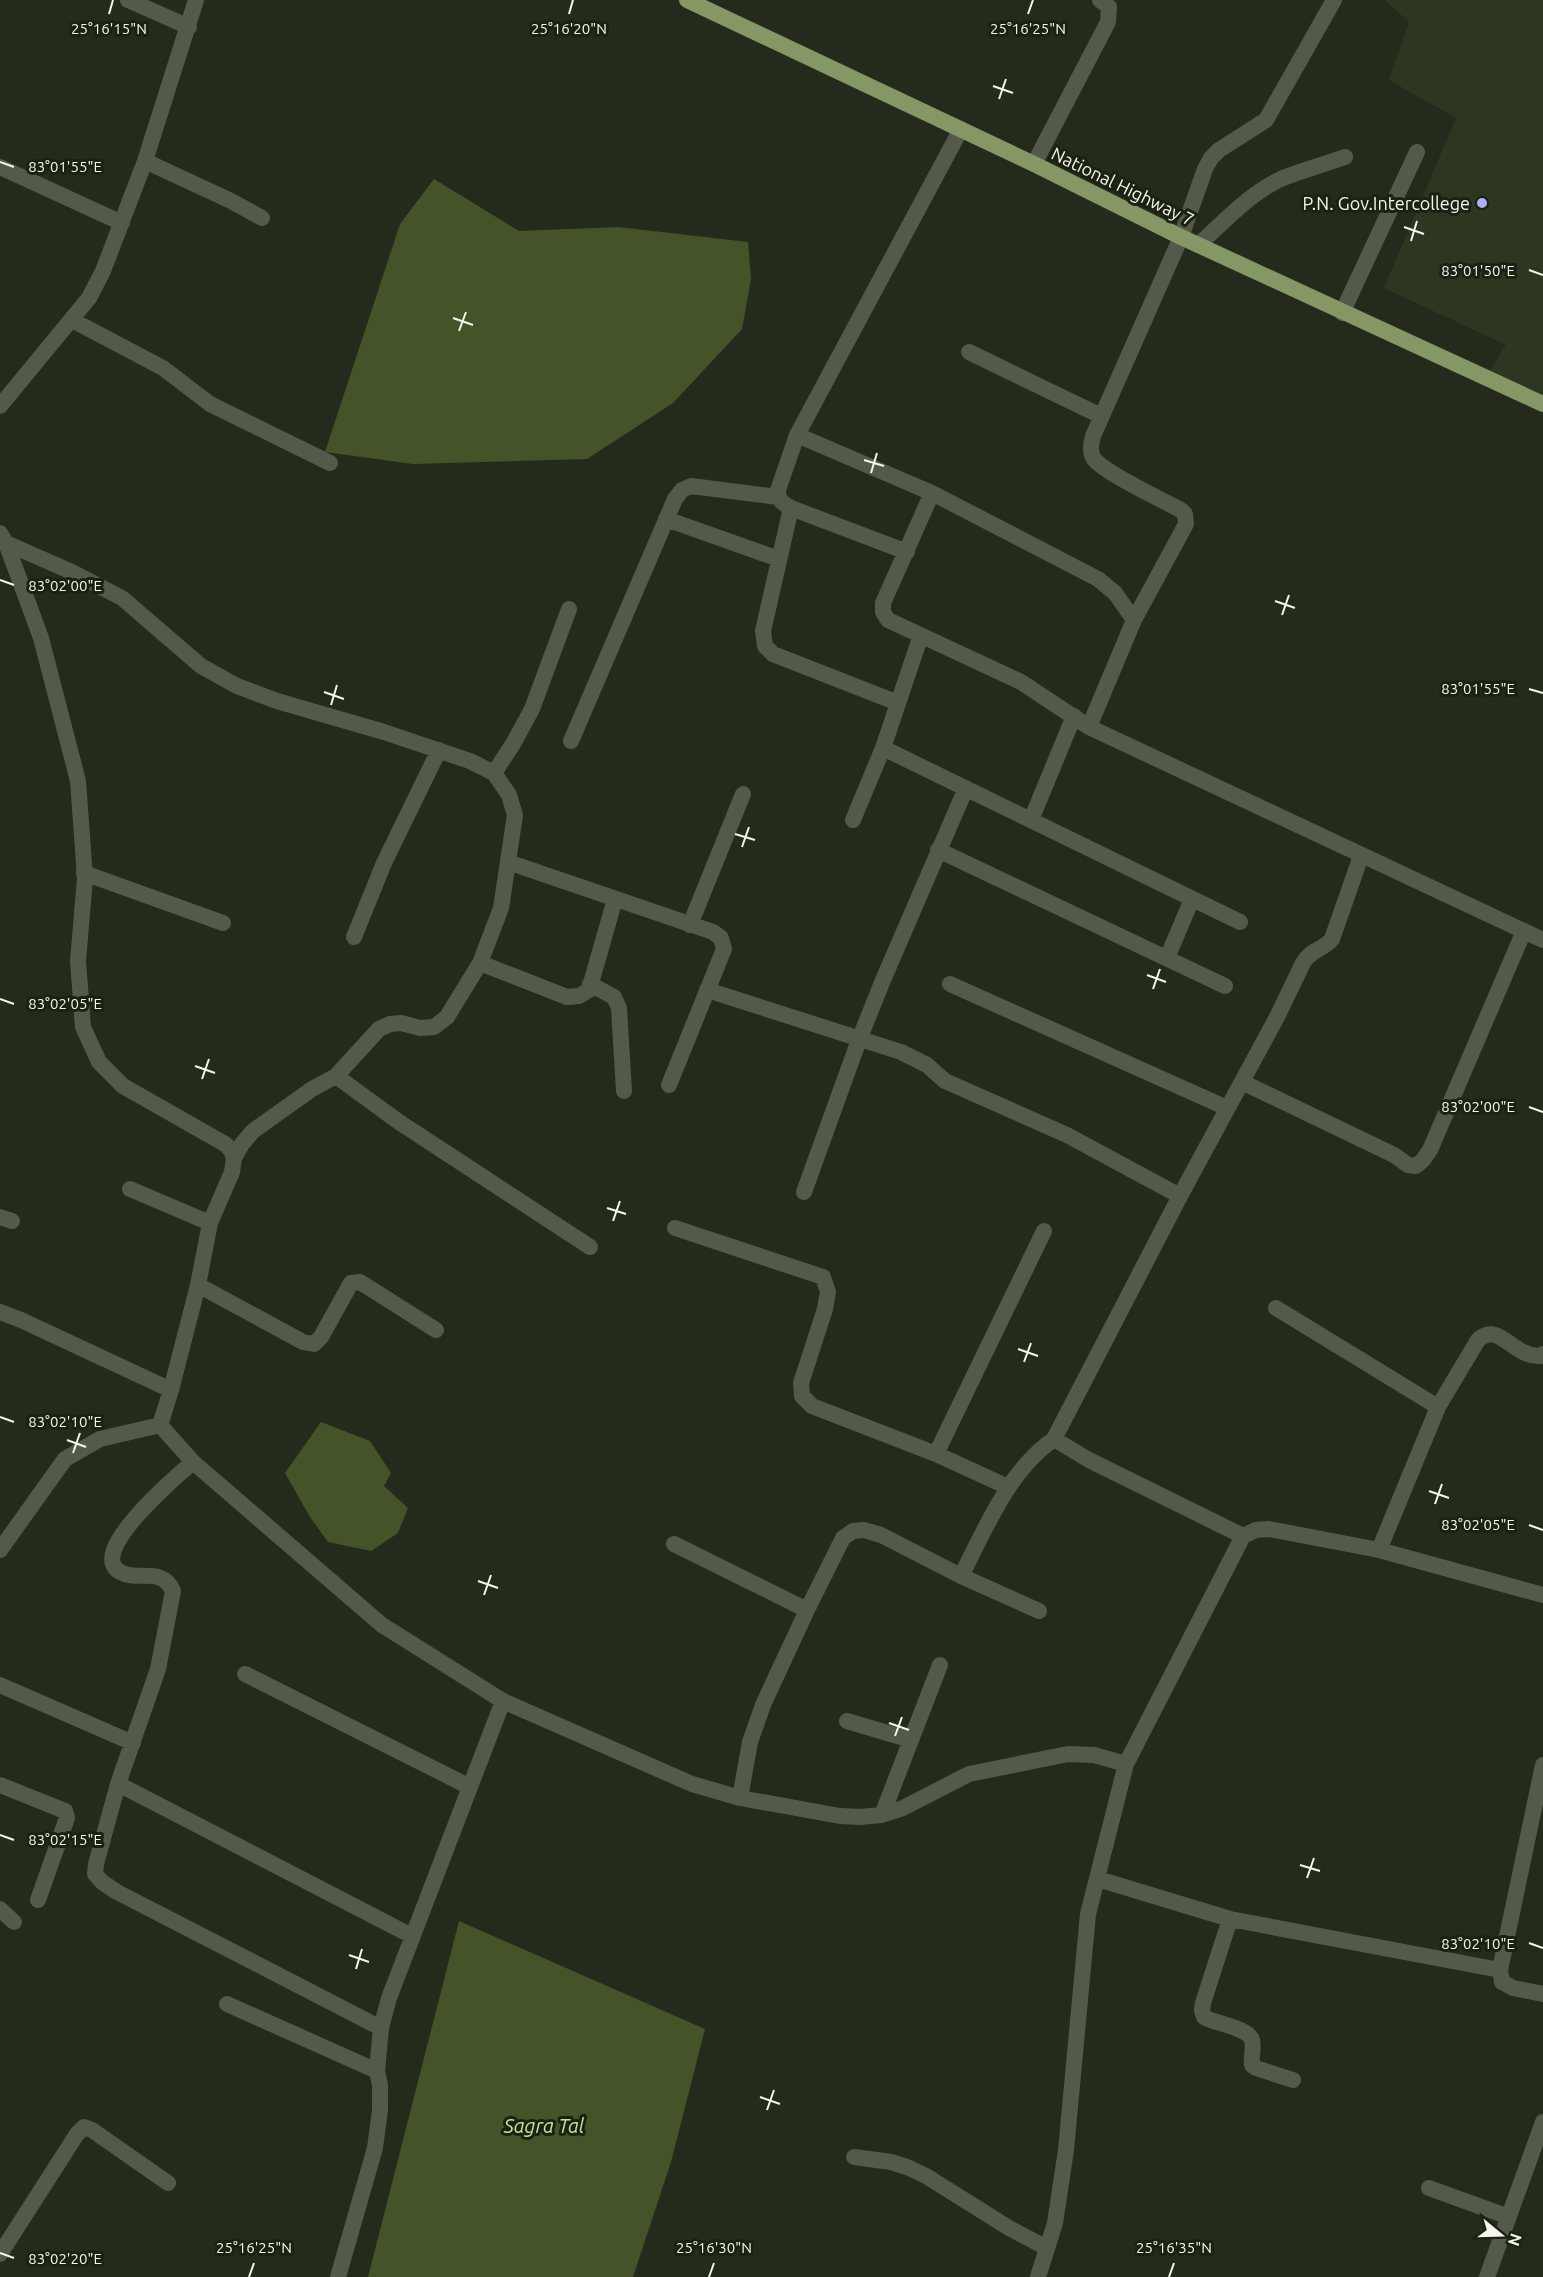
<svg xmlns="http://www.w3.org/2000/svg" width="1543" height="2277" viewBox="0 0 1543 2277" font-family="Ubuntu,sans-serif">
  <rect width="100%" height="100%" fill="#252b1c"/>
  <!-- built -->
  <path fill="#2d3621" d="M1385 0H1543V400L1488 373 1506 345 1384 288 1456 118 1389 80 1409 22Z"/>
  <!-- water -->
  <path fill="#445328" d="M434 179 519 231 618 227 748 242 751 279 742 329 673 403 587 459 413 464 325 452 400 224Z
    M321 1422 370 1441 391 1473 384 1486 408 1508 398 1533 371 1551 328 1542 310 1517 285 1473Z
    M459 1921 705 2029 671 2162 633 2277H368Z"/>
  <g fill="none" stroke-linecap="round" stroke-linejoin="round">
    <!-- minor -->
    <path stroke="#535a4a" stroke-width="16" d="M128 0 189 27
      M145 161 229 200 262 218
      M1034 164 1108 22 1109 7 1100 0
      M0 167 122 223
      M1198 245C1224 222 1251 192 1283 178 1303 170 1325 164 1345 157
      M1342 313 1417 152
      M72 320 163 368 210 404 330 463
      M969 352 1101 416
      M0 406 89 298 103 271 145 161 196 0
      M797 435 932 493 1098 579 1115 593 1134 620
      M932 493 883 603V612L888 620 1021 682 1089 727 1543 940
      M791 508 763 631 765 646 773 654 898 703
      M666 519 779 559
      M0 533 6 543 41 638 78 781 85 878 78 961 83 1027 99 1062 123 1086 225 1144 231 1150 234 1158 232 1172 210 1223 198 1285 171 1390 160 1425
      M6 543 72 572 122 598 201 666 237 686 277 701 384 732 470 761 494 773 509 795 515 815 501 908 480 963 447 1017 434 1027 420 1028 401 1023 390 1024 379 1029 336 1076 312 1089 253 1131 242 1144 234 1158
      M907 552 791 508C782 503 778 500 778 490L797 435 961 129
      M1089 727 1134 620 1186 524 1185 514 1181 510C1162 500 1105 473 1094 459 1089 452 1091 443 1093 436L1181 237 1205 169 1211 158 1219 150 1266 120 1334 0
      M571 741 675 499 682 490 691 486 778 497
      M883 748 1240 922
      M494 773 513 744 532 709 569 609
      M853 820 883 748 921 635
      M1031 820 1074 716
      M938 850 1225 986
      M508 862 713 932 721 938 724 949 669 1085
      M84 873 223 923
      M690 925 743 794
      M354 937 384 863 439 750
      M1167 958 1192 899
      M480 963 567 997 579 996 589 990 615 899
      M590 984 614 997 619 1008 624 1091
      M950 984 1227 1108
      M707 990 901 1052 927 1065 945 1081 1067 1135 1180 1196
      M336 1076 399 1122 590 1247
      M1242 1082 1394 1155 1408 1165 1416 1166 1423 1160 1430 1150 1524 931
      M130 1189 210 1223
      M804 1192 859 1040 883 980 966 788
      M0 1217 12 1221
      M675 1228 823 1277 828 1292 825 1309 801 1383 802 1396 812 1406 936 1454 1008 1487
      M198 1285 303 1342 314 1344 321 1337 351 1283 360 1282 436 1330
      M1276 1308 1438 1407
      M0 1312 21 1320 171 1390
      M936 1454 1044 1231
      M193 1462C178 1475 85 1553 120 1572 138 1582 162 1566 173 1591L158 1669 118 1784 96 1864 95 1874 102 1882 117 1892 381 2028
      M1243 1536 1089 1460 1054 1439 1180 1196 1277 1017 1303 963C1310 950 1323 950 1332 939L1361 856
      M674 1544 807 1610
      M0 1550 65 1459 100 1439 160 1425 193 1462 382 1625 503 1701 692 1784 740 1798 840 1816 860 1817 882 1815 903 1808 969 1774 1068 1754 1094 1755 1126 1764
      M1379 1550 1438 1407 1478 1340C1499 1320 1513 1358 1541 1356L1543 1354
      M961 1576C986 1528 1008 1471 1054 1439
      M245 1674 468 1786
      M0 1685 133 1743
      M847 1721 911 1740
      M1543 1765 1500 1970 1502 1982 1513 1988 1543 1994
      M118 1784 412 1936
      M0 1785 65 1811 67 1818 38 1900
      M740 1798 750 1742 763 1705 807 1610 843 1538 853 1531 864 1530 881 1535 961 1576 1039 1611
      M882 1815 940 1665
      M1098 1879 1230 1919 1500 1970
      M0 1909 14 1922
      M1230 1919 1203 2003 1202 2010 1204 2017C1215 2024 1248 2027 1252 2040 1254 2048 1251 2057 1252 2065L1256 2068 1293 2080
      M227 2004 377 2071
      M854 2157 891 2162 907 2167 926 2176 1009 2228 1047 2248
      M1429 2188 1509 2217
      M0 2254 77 2134 84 2127 92 2130 168 2183
      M338 2277 375 2148 380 2110V2085L377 2071 381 2028 389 1998 503 1701
      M1038 2277 1055 2223 1066 2150 1088 1914 1126 1764 1243 1536 1256 1530 1269 1529 1379 1550 1543 1595
      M1487 2277 1543 2122"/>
    <!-- primary -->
    <path stroke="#849765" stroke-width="16" d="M687 0 1034 164 1181 237 1543 404"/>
  </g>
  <!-- ticks -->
  <path fill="none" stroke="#f2f6ec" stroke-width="2" d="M109 14 113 0M569 14 573 0M1028 14 1033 0M993 86 1013 93M999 99 1006 79M0 162 14 167M1404 227 1424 234M1411 241 1417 221M1529 270 1543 275M453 318 473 325M459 331 466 312M864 460 884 466M871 473 877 453M0 580 14 585M1275 601 1295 608M1282 615 1289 595M1529 689 1543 693M324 692 344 699M331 705 337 685M735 834 755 840M742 847 749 827M1147 975 1166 982M1153 989 1160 969M0 999 14 1004M195 1066 215 1073M202 1079 209 1059M1529 1107 1543 1112M607 1208 626 1214M613 1221 620 1201M1018 1349 1038 1356M1024 1362 1031 1343M0 1417 14 1422M67 1440 86 1447M73 1453 80 1433M1429 1491 1449 1498M1435 1504 1442 1484M1529 1525 1543 1530M478 1581 498 1588M484 1595 491 1575M889 1723 909 1730M895 1736 902 1717M0 1835 14 1840M1300 1865 1320 1871M1307 1878 1314 1858M1529 1943 1543 1948M349 1955 369 1962M356 1969 362 1949M760 2097 780 2104M767 2110 774 2090M0 2253 14 2258M249 2277 254 2263M709 2277 714 2263M1169 2277 1174 2263"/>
  <!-- markers -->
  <circle fill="#adaffb" stroke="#1b2113" stroke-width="2" cx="1482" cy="203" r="6"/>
  <g text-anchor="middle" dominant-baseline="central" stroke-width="6" stroke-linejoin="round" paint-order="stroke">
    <!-- street labels -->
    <g font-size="18" fill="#f2f6ec" stroke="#1b2113">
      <text transform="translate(1123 186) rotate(26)">National Highway 7</text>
    </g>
    <!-- poi labels -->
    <g font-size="18" fill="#f2f6ec" stroke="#1b2113" text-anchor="end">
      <text x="1470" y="203">P.N. Gov.Intercollege</text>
    </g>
    <!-- water labels -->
    <g font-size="20" font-style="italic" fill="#c7e39b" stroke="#1b2113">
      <text x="544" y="2125">Sagra Tal</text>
    </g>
  </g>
  <g font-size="15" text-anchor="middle" fill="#f2f6ec" stroke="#1b2113" stroke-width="6" stroke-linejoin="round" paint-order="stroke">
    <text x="569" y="34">25°16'20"N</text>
    <text x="1028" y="34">25°16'25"N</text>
    <text x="109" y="34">25°16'15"N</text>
    <text x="65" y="172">83°01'55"E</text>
    <text x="1478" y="276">83°01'50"E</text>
    <text x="65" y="591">83°02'00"E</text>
    <text x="1478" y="694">83°01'55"E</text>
    <text x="65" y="1009">83°02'05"E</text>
    <text x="1478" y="1112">83°02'00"E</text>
    <text x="65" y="1427">83°02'10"E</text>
    <text x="1478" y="1530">83°02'05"E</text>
    <text x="65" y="1845">83°02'15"E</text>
    <text x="1478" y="1949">83°02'10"E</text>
    <text x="254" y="2253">25°16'25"N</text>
    <text x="714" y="2253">25°16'30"N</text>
    <text x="1174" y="2253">25°16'35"N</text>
    <text x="65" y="2264">83°02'20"E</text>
  </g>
  <!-- north arrow -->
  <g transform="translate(1501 2235) rotate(109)" stroke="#1b2113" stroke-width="4.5" paint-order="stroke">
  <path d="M0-4.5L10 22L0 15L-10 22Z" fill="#f2f6ec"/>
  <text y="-9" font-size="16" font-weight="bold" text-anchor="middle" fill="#f2f6ec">N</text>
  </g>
</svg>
